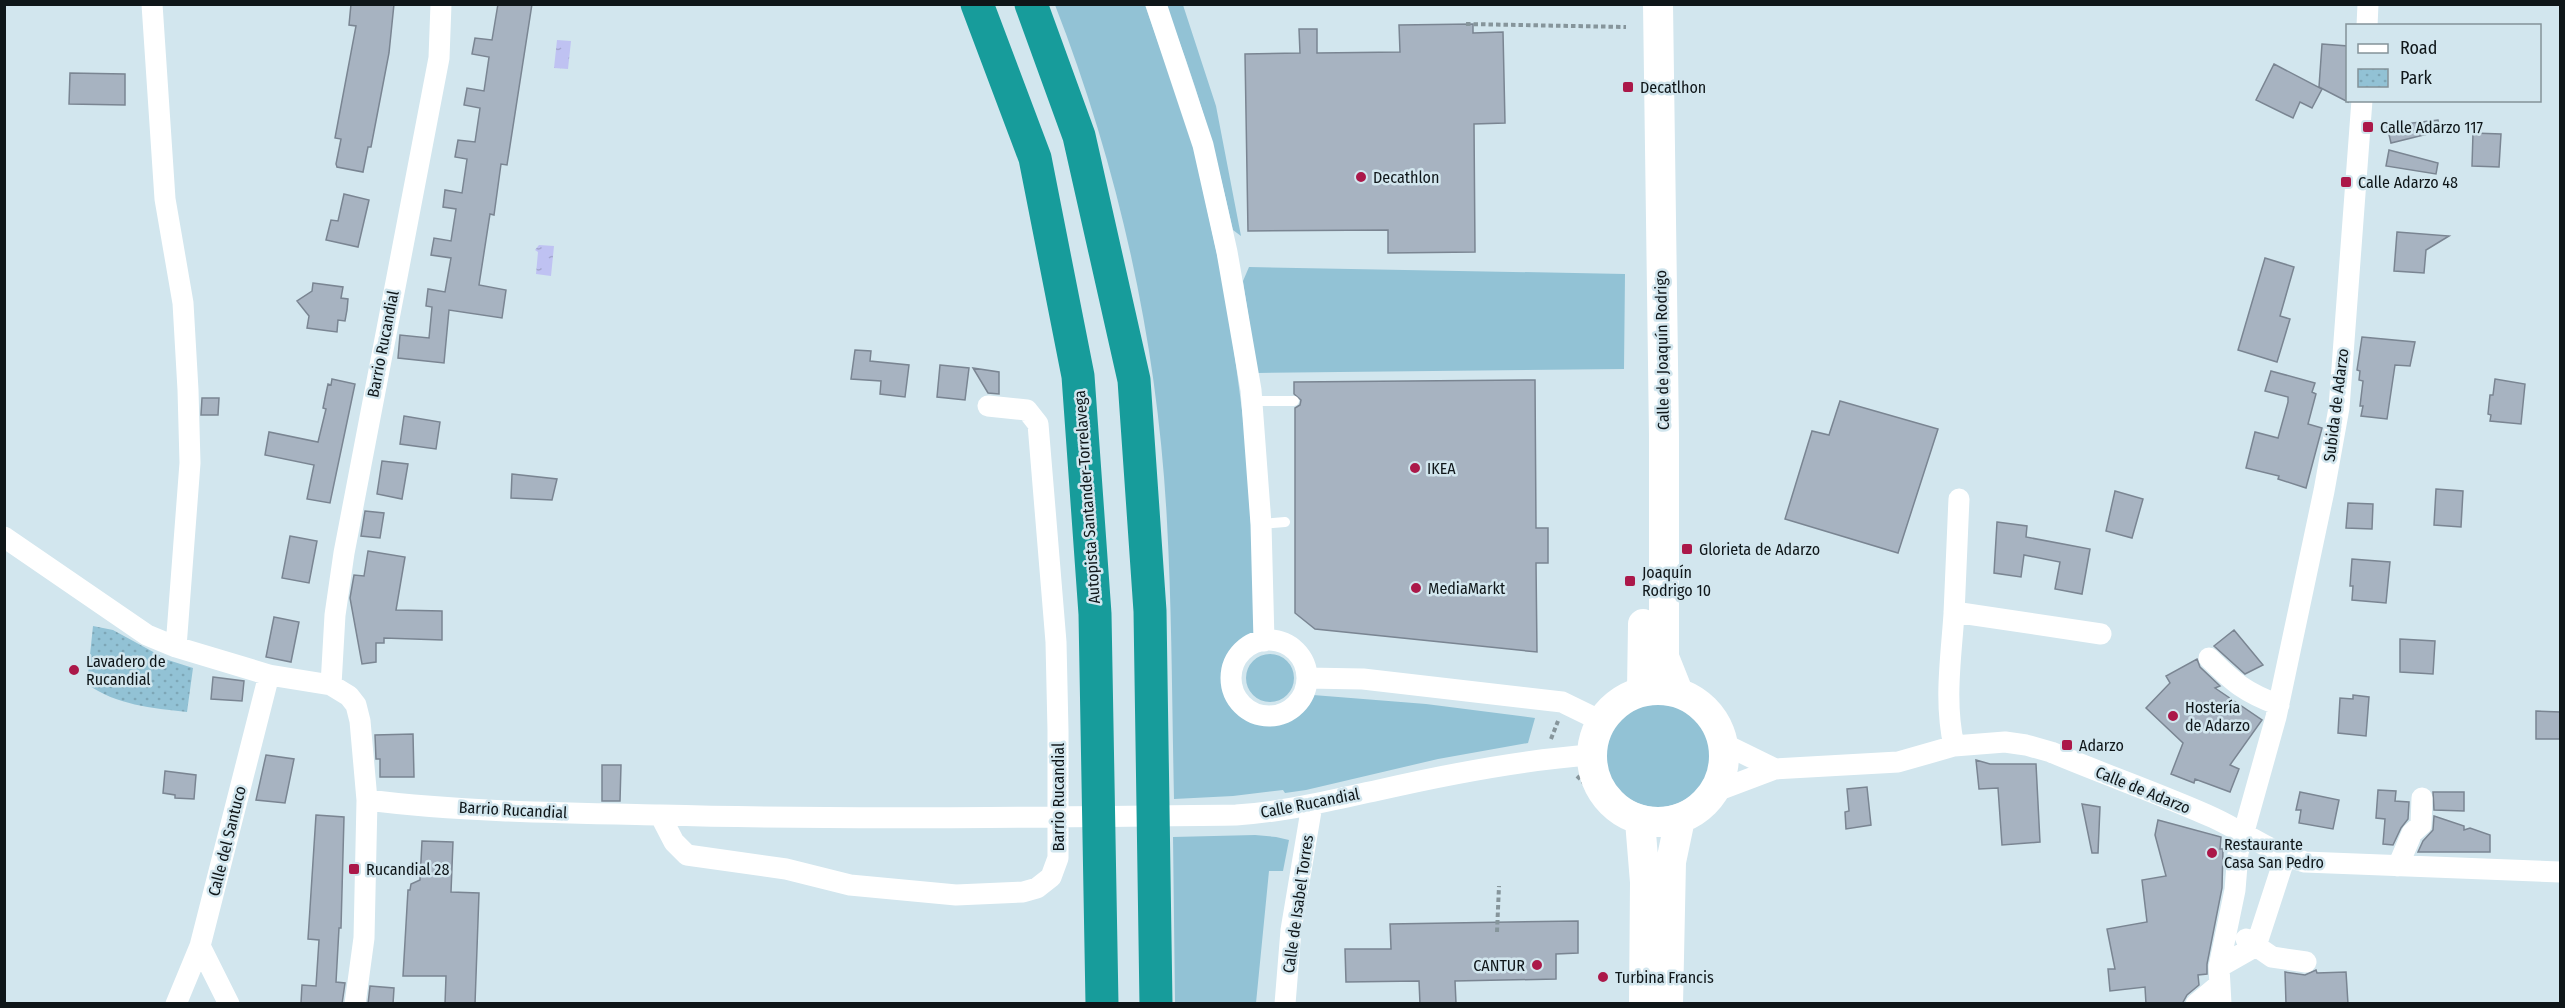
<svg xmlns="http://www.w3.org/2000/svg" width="2565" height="1008" viewBox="0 0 2565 1008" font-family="'Fira Sans Condensed',sans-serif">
  <defs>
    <pattern id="park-dots" width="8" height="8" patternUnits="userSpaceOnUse" patternTransform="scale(1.5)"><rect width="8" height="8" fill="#92c2d5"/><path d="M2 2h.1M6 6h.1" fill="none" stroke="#7da6b6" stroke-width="1.8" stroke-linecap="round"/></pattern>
    <pattern id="water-ripples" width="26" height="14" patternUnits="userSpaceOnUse" patternTransform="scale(1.5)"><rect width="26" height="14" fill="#bfc2f2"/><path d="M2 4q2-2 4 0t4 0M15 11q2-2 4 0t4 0" fill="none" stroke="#a3a6cf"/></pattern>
  </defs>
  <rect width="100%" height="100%" fill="#d2e6ee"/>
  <!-- green -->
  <path fill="#92c2d5" d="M1055 5H1145L1192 139 1228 305 1245 433 1258 634C1249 643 1236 647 1231 659 1213 697 1246 734 1287 720 1299 716 1302 701 1313 695L1426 704 1535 718 1528 743 1438 759 1306 790 1285 793 1283 790 1233 796 1174 799C1172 706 1172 614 1167 522 1158 345 1119 169 1055 5Z
    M1165 5H1183L1216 106 1241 236 1233 230C1216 153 1195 77 1165 5Z
    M1249 267 1625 274 1624 369 1257 373 1243 281Z
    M1246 678a24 24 0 1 1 48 0a24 24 0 1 1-48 0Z
    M1604 753a54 54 0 1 1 108 0a54 54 0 1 1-108 0Z
    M1255 835 1276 837 1289 840 1283 871H1269L1256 1003H1175L1173 837Z"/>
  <!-- park -->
  <path fill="url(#park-dots)" d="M93 626 113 630 168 660 193 668 187 712C152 708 116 705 87 684Z"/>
  <!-- water -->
  <path fill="url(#water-ripples)" d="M557 40 571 41 568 69 554 68Z
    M539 245 554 246 551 276 536 274 538 252 535 250Z"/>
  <!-- building -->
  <path fill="#a7b3c1" stroke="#7a8592" stroke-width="1.5" d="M351 4H394L389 53 371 147H368L363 172 337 167 336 164 341 139 335 138 356 26 349 25Z
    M498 4H532L507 165 501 164 494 215 490 214 479 285 506 290 502 318 449 310 444 363 398 358 400 335 429 338 432 307 426 306 428 289 445 292 451 258 431 255 434 238 451 241 456 209 443 207 445 190 462 193 467 159 455 157 458 140 475 142 480 108 464 105 467 88 484 91 489 57 472 54 475 38 492 40Z
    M1473 24V33L1503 32 1505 123 1474 124 1475 252 1388 253V230L1248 231 1245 54 1300 53 1299 29H1317V53L1400 52 1399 25Z
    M2322 44 2348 46V102L2319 87Z
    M2274 64 2322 89 2312 108 2300 102 2293 118 2256 100Z
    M70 73 125 74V105L69 104Z
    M2438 120 2440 131 2391 143 2387 126Z
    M2473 133 2501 134 2499 167 2472 166Z
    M2389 150 2438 163 2436 174 2386 166Z
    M344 194 369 200 358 247 326 240 331 220 338 221Z
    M2397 232 2449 236 2426 250 2424 273 2394 271Z
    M2265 258 2294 267 2280 316 2290 319 2277 362 2238 350Z
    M313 283 343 287 341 298 348 299 347 310 345 321 338 320 337 332 307 328 309 316 297 301 312 291Z
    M2362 337 2415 342 2410 366 2395 365 2387 419 2361 416 2363 406H2360L2363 381 2359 380 2360 371 2357 370Z
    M855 350 871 351 870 361 909 365 905 397 880 394 881 381 851 379Z
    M940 365 969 368 965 400 937 397Z
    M973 368 999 372V394L988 393Z
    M2271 371 2315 383 2312 392 2316 394 2308 424 2322 428 2306 488 2278 479 2279 476 2246 468 2255 432 2278 438 2288 402V397L2265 391Z
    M332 379 355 384 330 503 307 499 314 465 265 455 269 432 318 442 326 409 323 408 325 398 328 384 331 385Z
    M2495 379 2525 384 2521 424 2490 421 2491 415 2488 414 2490 395H2493Z
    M1535 380 1536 528H1548V563H1536L1537 652 1315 629 1295 613V408L1300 405 1301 400 1294 394V382Z
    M202 398H219L218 415H201Z
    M1840 401 1938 429 1898 553 1785 519 1812 431 1829 435Z
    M404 416 440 422 436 449 400 444Z
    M382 461 408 464 402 499 377 494Z
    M512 474 557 479 552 500 511 498Z
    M2436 489 2463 491 2461 527 2434 525Z
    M2115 491 2143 499 2132 538 2106 531Z
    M2348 503 2373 504 2372 529 2346 528Z
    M365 511 384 513 380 538 361 536Z
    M1997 522 2027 526 2026 537 2090 549 2082 594 2055 589 2060 562 2024 555 2021 577 1994 573Z
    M290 536 317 541 309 583 282 578Z
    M368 551 405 557 396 610 442 611V640L384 638V643H376V662L362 664 350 598 354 575 364 576Z
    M2352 559 2390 562 2386 603 2352 600 2353 586H2350Z
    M274 617 299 622 291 662 266 657Z
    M2234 630 2263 665 2245 674 2214 646Z
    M2400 639 2435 641 2433 674 2400 672Z
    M2197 659 2200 667 2220 686 2215 688 2262 720 2230 765 2239 769 2230 792 2195 779 2194 783 2171 774 2183 743 2146 708 2170 683 2166 676Z
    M213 677 244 681 242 701 211 699Z
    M2353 695 2369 697 2366 736 2338 733 2340 698 2353 699Z
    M2536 711 2560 712V739H2536Z
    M413 734 414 777H380V759H376L375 735Z
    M266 755 294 759 285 803 256 800Z
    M1976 760 1990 764H2036L2040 842 2002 845 1998 788 1979 789Z
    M602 765H621L620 801H602Z
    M165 771 196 775 194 799 175 798V795L163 793Z
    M1867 787 1871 825 1846 829 1845 812 1849 811 1847 789Z
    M2378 790 2396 791 2395 801 2409 802 2408 819 2401 828 2393 845 2383 844 2385 819 2376 818Z
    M2300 792 2339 800 2333 829 2299 823 2301 810H2296Z
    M2433 792H2464V811L2434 810Z
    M2082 804 2100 807 2098 853H2092Z
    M316 815 344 817 341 928H339L336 982 345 983 342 1004 301 1003 302 985 316 986 319 940 308 939Z
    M2434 816 2464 826V830L2470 828 2490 835V852H2418L2423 841 2433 830Z
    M2158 820 2221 837 2220 849H2223L2222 888 2207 964V974L2198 975 2199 985 2187 995 2182 1004H2146L2145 987 2110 991 2108 969H2115L2107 929 2147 922 2142 880 2166 876 2155 835Z
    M422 841 453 842 451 892 479 893 475 1004H445L446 976H403L408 890H410L411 884 420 880Z
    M1578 921V953L1556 954V979L1455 981 1456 1003 1420 1004 1419 981 1346 982 1345 949H1391L1390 924Z
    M2316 970 2317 973 2346 972 2348 1004H2286L2285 972 2305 975Z
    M370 986 394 988 393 1004H368Z"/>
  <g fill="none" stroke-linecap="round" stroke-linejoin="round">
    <!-- path -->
    <path stroke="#86959b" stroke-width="4" stroke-dasharray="4.5 3" stroke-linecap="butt" d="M1466 24 1626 27
      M1551 739 1558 721
      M1577 776 1616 815
      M1497 932 1499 886"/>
    <!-- service -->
    <path stroke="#fff" stroke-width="10" d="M1252 401H1294
      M1261 524 1285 522"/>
    <!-- minor -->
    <path stroke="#fff" stroke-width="21" d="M152 4 165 199 183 303 188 390 190 463 176 647
      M1156 4 1203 145 1227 252 1251 390 1261 524 1264 641
      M2367 26 2368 4
      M4 537 147 635 176 647 269 675 331 685 349 696 356 705 360 721 367 800 364 938 355 1004
      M1954 612 2101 634
      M1231 678a38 38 0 1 1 76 0a38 38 0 1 1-76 0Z
      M2209 658C2234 683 2246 693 2279 705
      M1307 678 1363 679 1562 702 1601 721
      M331 685 335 615 344 553 439 58 441 4
      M1724 744 1775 769
      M1954 746C1944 701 1951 659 1954 614 1956 575 1957 537 1959 499
      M1714 792 1775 769 1898 762 1954 746 2005 742 2026 745 2051 752C2105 775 2161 794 2214 818 2244 832 2272 853 2305 862L2560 872
      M367 800C464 812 563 813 661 815 852 820 1044 817 1236 815 1285 812 1331 800 1379 790 1449 774 1520 760 1591 755
      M660 815 674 842 687 855 786 869 850 885 956 895 1023 892 1037 888 1051 877 1058 858V731L1056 642 1038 424 1027 410 988 406
      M2398 866 2412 833 2421 825 2422 798
      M2246 939 2272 957 2306 962
      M200 946 229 1004
      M2219 967 2256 946 2285 857
      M176 1004 200 946 269 675
      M1285 1004 1291 930 1312 805
      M2196 1004 2220 984
      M2221 1004 2219 967 2235 890 2238 853 2276 717 2324 491 2339 408 2362 100"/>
    <!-- secondary -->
    <path stroke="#fff" stroke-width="30" d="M1658 4 1664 435V657L1678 692
      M1592 756a66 66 0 1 1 132 0a66 66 0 1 1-132 0Z
      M1642 690 1643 624
      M1640 821 1645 882 1644 1004
      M1668 1004 1671 862 1680 819"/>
    <!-- motorway -->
    <path stroke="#179c9b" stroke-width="33" d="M977 4 1035 158 1078 376 1095 614 1102 1004
      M1031 4 1079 136 1134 380 1150 611 1156 1004"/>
  </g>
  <!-- markers -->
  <g fill="#ab1849" stroke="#d2e6ee" stroke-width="2">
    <rect x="1622" y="81" width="12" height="12" rx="3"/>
    <rect x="2362" y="121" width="12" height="12" rx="3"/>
    <circle cx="1361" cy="177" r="6"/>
    <rect x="2340" y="176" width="12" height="12" rx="3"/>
    <circle cx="1415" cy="468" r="6"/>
    <rect x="1681" y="543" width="12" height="12" rx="3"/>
    <rect x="1624" y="575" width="12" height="12" rx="3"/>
    <circle cx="1416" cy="588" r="6"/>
    <circle cx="74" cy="670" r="6"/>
    <circle cx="2173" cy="716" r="6"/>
    <rect x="2061" y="739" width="12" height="12" rx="3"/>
    <circle cx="2212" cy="853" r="6"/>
    <rect x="348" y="863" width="12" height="12" rx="3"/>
    <circle cx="1537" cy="965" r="6"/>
    <circle cx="1603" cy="977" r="6"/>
  </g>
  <g text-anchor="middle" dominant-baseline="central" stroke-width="5" stroke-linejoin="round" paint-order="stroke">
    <!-- poi labels -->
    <g font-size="16" fill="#0f1619" stroke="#d2e6ee" text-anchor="start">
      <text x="1640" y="87">Decatlhon</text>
      <text x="2380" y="127">Calle Adarzo 117</text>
      <text x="1373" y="177">Decathlon</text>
      <text x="2358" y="182">Calle Adarzo 48</text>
      <text x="1427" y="468">IKEA</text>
      <text x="1699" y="549">Glorieta de Adarzo</text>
      <text x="1642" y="572">Joaquín<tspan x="1642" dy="18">Rodrigo 10</tspan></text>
      <text x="1428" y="588">MediaMarkt</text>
      <text x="86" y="661">Lavadero de<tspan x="86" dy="18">Rucandial</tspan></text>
      <text x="2185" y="707">Hostería<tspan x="2185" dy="18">de Adarzo</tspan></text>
      <text x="2079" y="745">Adarzo</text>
      <text x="2224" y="844">Restaurante<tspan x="2224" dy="18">Casa San Pedro</tspan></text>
      <text x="366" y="869">Rucandial 28</text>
      <text x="1525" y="965" text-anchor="end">CANTUR</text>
      <text x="1615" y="977">Turbina Francis</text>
    </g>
    <!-- street labels -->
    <g font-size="16" fill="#0f1619" stroke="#d2e6ee">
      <text transform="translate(383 344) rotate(-79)">Barrio Rucandial</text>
      <text transform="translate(1662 350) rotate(-91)">Calle de Joaquín Rodrigo</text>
      <text transform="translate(2336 405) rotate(-83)">Subida de Adarzo</text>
      <text transform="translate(1087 497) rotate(-94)">Autopista Santander-Torrelavega</text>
      <text transform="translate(2143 790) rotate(22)">Calle de Adarzo</text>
      <text transform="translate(1058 797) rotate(-90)">Barrio Rucandial</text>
      <text transform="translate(1310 803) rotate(-11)">Calle Rucandial</text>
      <text transform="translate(513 810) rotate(3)">Barrio Rucandial</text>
      <text transform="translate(227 841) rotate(-76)">Calle del Santuco</text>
      <text transform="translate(1298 904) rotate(-82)">Calle de Isabel Torres</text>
    </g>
  </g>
  <!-- border -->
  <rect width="2565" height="1008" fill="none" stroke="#0f1619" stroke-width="12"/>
  <!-- legend -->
  <rect x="2346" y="24" width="195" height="78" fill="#d2e6ee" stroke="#849399" stroke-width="1.5"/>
  <rect x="2358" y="44" width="30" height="9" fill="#ffffff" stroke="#849399" stroke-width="1.5"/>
  <text x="2400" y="54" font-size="18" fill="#0f1619">Road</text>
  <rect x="2358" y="69" width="30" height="18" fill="url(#park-dots)" stroke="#849399" stroke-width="1.5"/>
  <text x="2400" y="84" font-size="18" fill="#0f1619">Park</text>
</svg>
